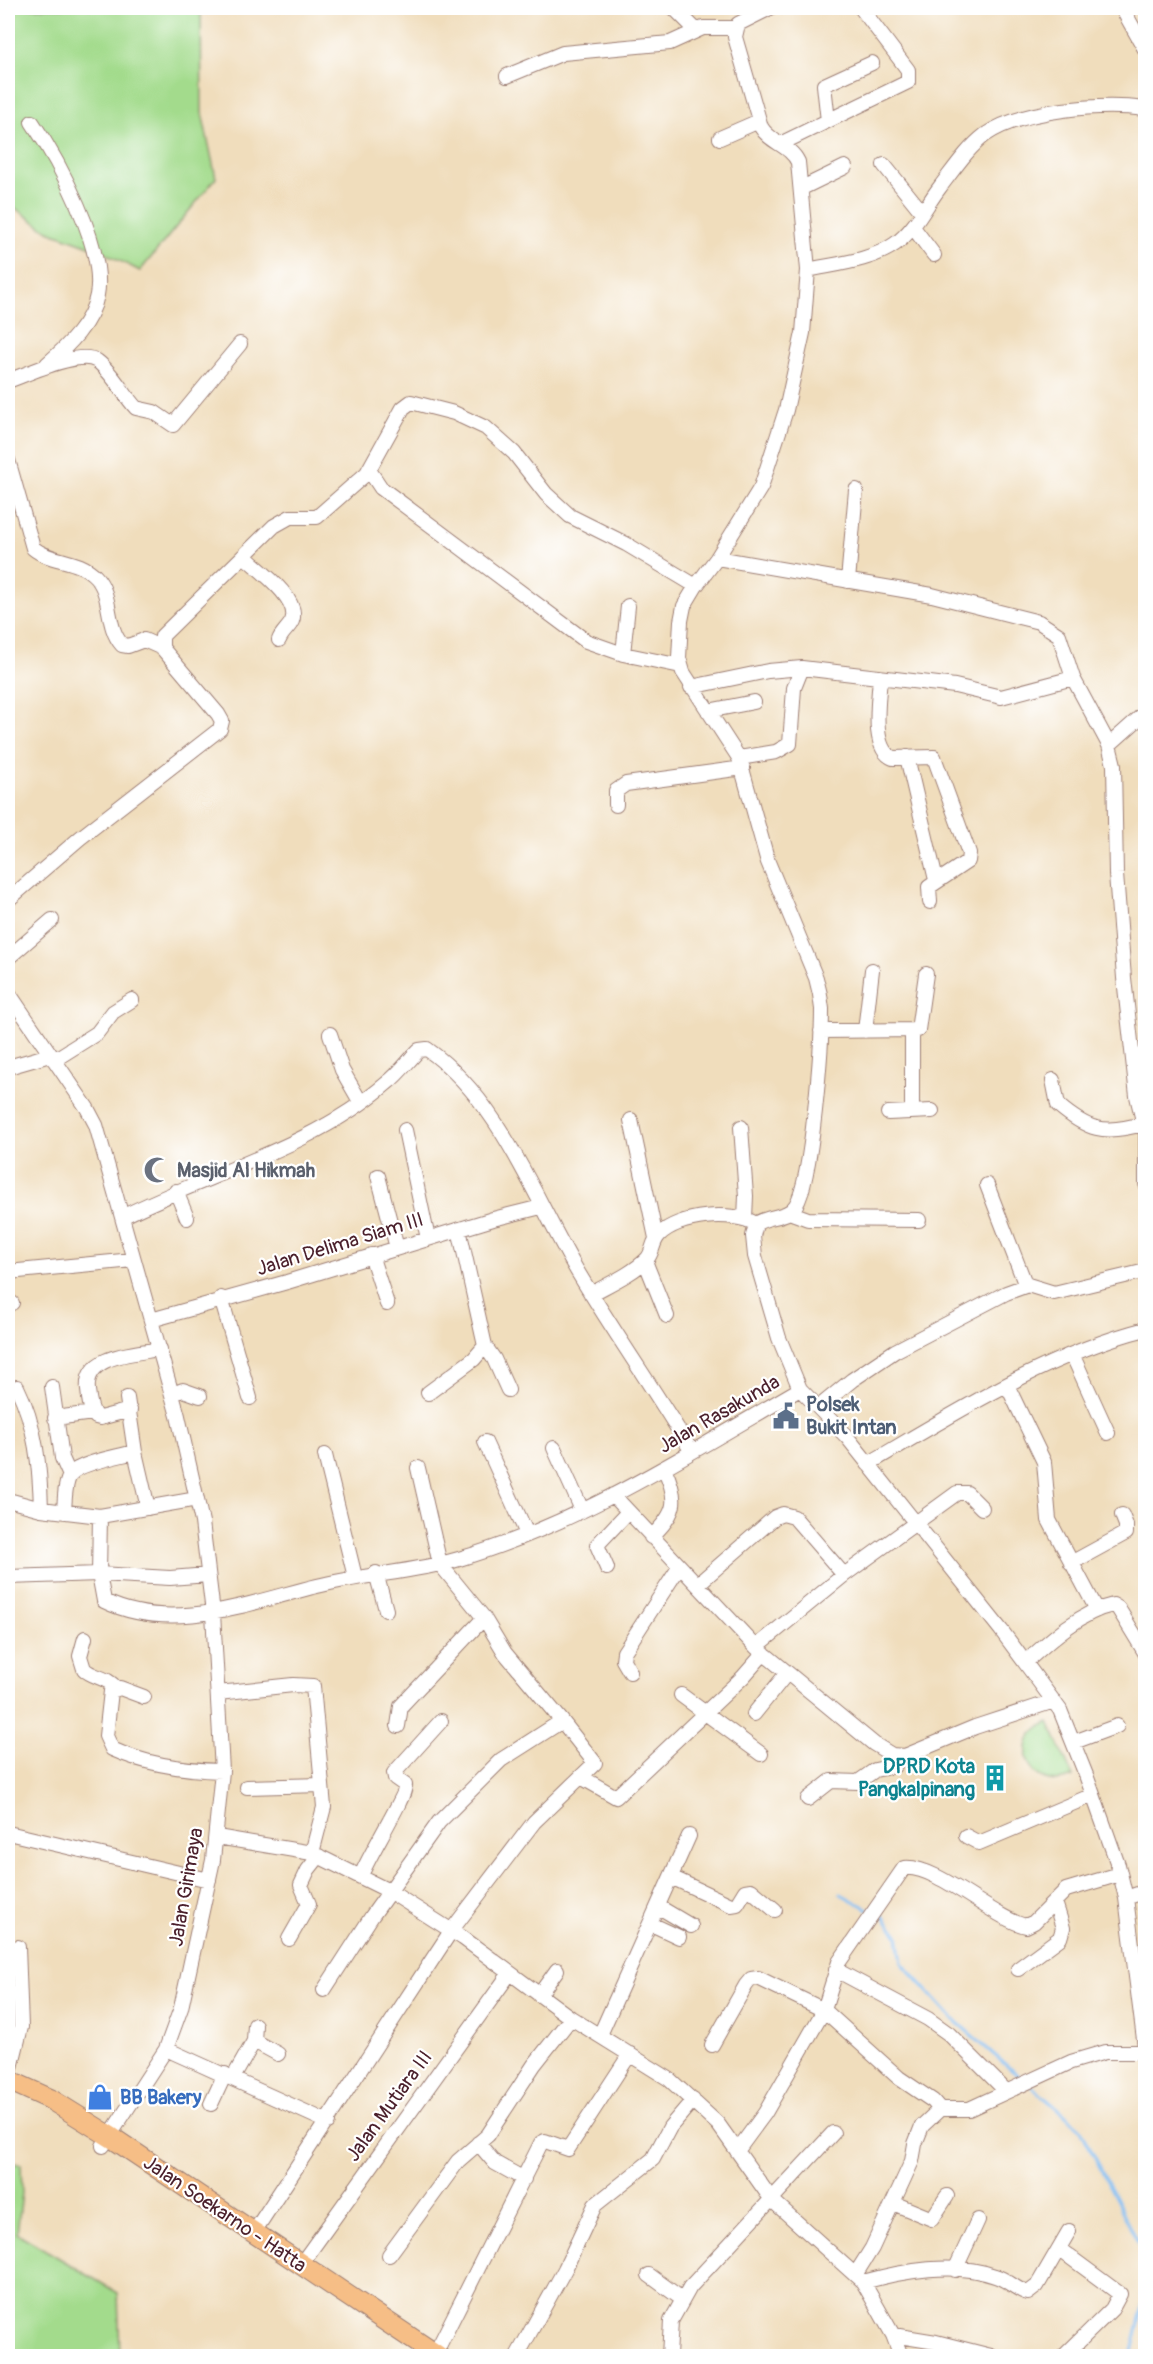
<svg xmlns="http://www.w3.org/2000/svg" width="1153" height="2364" viewBox="0 0 1153 2364" font-family="Pangolin,sans-serif">
  <rect width="100%" height="100%" fill="#fff"/>
  <filter id="ink" filterUnits="userSpaceOnUse"><feTurbulence type="fractalNoise" baseFrequency=".0167" numOctaves="2"/><feDisplacementMap in="SourceGraphic" scale="12" xChannelSelector="R" yChannelSelector="G"/><feConvolveMatrix kernelMatrix="1 2 1 2 8 2 1 2 1" color-interpolation-filters="sRGB"/></filter>
  <filter id="wash" filterUnits="userSpaceOnUse"><feTurbulence type="fractalNoise" baseFrequency=".008" numOctaves="4" result="noise"/><feDisplacementMap in="SourceGraphic" scale="24" xChannelSelector="R" yChannelSelector="G"/><feGaussianBlur stdDeviation="1.35" result="paint"/><feColorMatrix in="noise" values="0 0 0 0 0 0 0 0 0 0 0 0 0 0 0 0 0 1.4 0 .05"/><feComposite in="paint" operator="in"/></filter>
  <g filter="url(#wash)">
    <rect width="100%" height="100%" fill="#f0ddbc"/>
    <!-- green -->
    <path fill="#a3db8c" stroke="#767d5c" stroke-width="1.5" d="M8 8H201L202 113 216 178 140 271 95 248 48 231 8 203Z
      M1049 1722 1073 1777C1053 1785 1033 1780 1027 1758 1025 1739 1033 1729 1049 1722Z
      M8 2163 21 2164 22 2193 17 2233 118 2293 120 2356H8Z"/>
    <g fill="none" stroke-linecap="round" stroke-linejoin="round">
      <!-- stream -->
      <path stroke="#80bdf3" stroke-width="3" d="M841 1894 868 1909
        M881 1913 898 1935 902 1963 952 2018 1022 2079
        M1030 2085 1080 2128 1141 2248 1146 2275
        M1131 2356 1146 2292"/>
    </g>
  </g>
  <g filter="url(#ink)">
    <g fill="none" stroke-linecap="round" stroke-linejoin="round">
      <!-- minor casing -->
      <g stroke="#9d7e74" stroke-width="16">
        <path id="minor" d="M674 8 696 30
          M770 8 738 24 735 37 761 127C770 143 790 145 798 162L808 270 803 333 786 410 761 487 717 558 696 586 684 606 681 621 679 658 683 672 739 758 768 862 816 978C819 988 821 998 822 1009 822 1043 812 1180 796 1205 788 1219 767 1215 756 1224L753 1236 755 1256 779 1338 800 1389 847 1437 1001 1630 1060 1710 1086 1775 1118 1865 1126 1898 1146 2055
          M1122 8 1146 51
          M507 76 563 53 670 43 703 28H735
          M828 121 824 85 872 63
          M32 122C58 160 106 248 97 295 92 323 68 346 47 364
          M720 138 759 121
          M780 144 908 82V70L861 8
          M884 165 922 212
          M802 188 845 167
          M913 227 934 255
          M808 270C836 264 871 261 895 244 915 230 926 205 940 187 954 169 967 149 985 135 1022 109 1102 103 1146 109
          M8 381C27 374 80 349 97 361 113 373 123 394 136 408L154 412 173 425 240 344
          M8 460 33 548C51 563 79 558 96 577 113 596 105 626 122 645L128 646 144 640 162 648
          M369 470 381 488 586 641 623 654 681 666
          M244 556C258 569 301 599 292 621 289 628 282 632 279 640
          M717 558 932 595 1039 622 1059 635 1073 678 1109 745 1114 765 1116 874 1124 978 1137 1096 1146 1133
          M848 581 856 490
          M623 654 628 606
          M880 677C879 698 870 749 893 758L934 757 969 853 968 861 929 887 930 902
          M691 687 768 671 802 668 955 686 1001 697 1073 678
          M708 711 754 702
          M1109 745 1146 712
          M907 757 936 880
          M739 758 776 752 790 744 794 688 802 668
          M616 805V791L626 784 743 768
          M8 900 80 838 220 729 222 721 218 714 162 648V636L274 526 290 517H317L367 473 403 408 411 402 454 413 486 428 514 453 546 494 570 516 626 544 696 586
          M8 958 52 920
          M8 992 87 1108 96 1125 178 1416 202 1522 213 1613 222 1771 213 1860 181 2008 166 2049 103 2146
          M821 1031 918 1030 926 974
          M865 1031 872 970
          M912 1031V1112
          M330 1034 342 1070 361 1103
          M54 1060 97 1033 113 1012 132 1000
          M8 1067 50 1055
          M1053 1080 1058 1105C1087 1130 1104 1135 1142 1124
          M888 1113 932 1111
          M631 1120 656 1238
          M741 1127 746 1196 745 1218
          M405 1130 428 1239
          M1146 1135V1184
          M378 1176 397 1248
          M987 1185 1026 1286
          M176 1191 187 1218
          M789 1212 808 1219 919 1220
          M122 1217C209 1173 312 1148 387 1083 399 1074 408 1061 419 1050L427 1049C502 1102 534 1199 579 1274 615 1334 656 1392 692 1452
          M371 1255 387 1304
          M645 1261 667 1316
          M8 1272 133 1260
          M591 1294C609 1284 632 1274 647 1259 653 1253 652 1242 659 1235 678 1215 733 1210 756 1224
          M221 1298 250 1398
          M8 1304 12 1303
          M151 1320 287 1282 493 1219 541 1207
          M485 1346 494 1359 508 1390
          M1072 1354 1108 1433
          M17 1387C36 1425 40 1468 41 1509
          M52 1387 62 1458 70 1476
          M1008 1387 1044 1462 1049 1520 1097 1610
          M428 1393 474 1359 485 1346 459 1229
          M172 1394 183 1390 200 1396
          M127 1398 135 1452 148 1508
          M819 1407 852 1380 895 1351 1006 1293 1028 1285 1054 1293 1146 1271
          M130 1410 100 1418 96 1417C90 1410 89 1399 88 1390 84 1354 134 1354 160 1349
          M55 1418 93 1413
          M485 1442 527 1534
          M554 1448 582 1510
          M325 1455 355 1577
          M868 1464C953 1414 1050 1353 1146 1329
          M613 1495 756 1647 844 1575 957 1493H967L982 1508
          M8 1500 41 1509 100 1516 197 1499
          M64 1512C65 1502 64 1483 71 1474 79 1463 120 1456 135 1452
          M100 1516 99 1574 104 1601C172 1634 248 1603 317 1586 363 1574 413 1573 459 1559 581 1523 691 1452 800 1389
          M651 1537C677 1513 679 1500 664 1468
          M1071 1563 1126 1533V1525L1122 1515
          M607 1568 597 1545 628 1512
          M376 1573 386 1610
          M8 1577 99 1574 170 1578 208 1575
          M698 1584 775 1517 783 1514 794 1517 844 1575
          M85 1638 80 1656 84 1669C93 1678 108 1677 116 1688
          M756 1647 874 1744 892 1755 905 1756 975 1727 1054 1701
          M1026 1662C1050 1640 1080 1612 1113 1605L1118 1608 1146 1654
          M630 1672 623 1660 624 1652 680 1566
          M218 1693 293 1685 313 1686 324 1807 312 1853
          M681 1695 761 1754
          M144 1697 120 1688 111 1691 106 1736 112 1749C147 1765 184 1770 222 1771
          M754 1714 787 1673
          M398 1726 401 1706 484 1618
          M1074 1742 1117 1726
          M581 1777 616 1797 743 1677 764 1653
          M247 1787 322 1785
          M808 1799 831 1781 858 1782 875 1770 894 1766 901 1757
          M8 1833 209 1880
          M966 1836 979 1843 1093 1795
          M217 1837 312 1853 389 1891 463 1938 571 2018 669 2079 718 2124 772 2200 863 2282 893 2335 901 2356
          M361 1876C366 1860 408 1793 405 1785L395 1778 394 1773 441 1721
          M671 1877 731 1905 737 1904 745 1891 751 1890 775 1910
          M1126 1898 1146 1891
          M659 1907 691 1926
          M651 1924 679 1937
          M289 1939 309 1904 301 1885 308 1870 319 1856
          M1018 1969 1060 1938 1063 1928 1055 1902
          M836 1970 928 2019 949 2034 1006 2091
          M324 1990 372 1916 439 1822 501 1760 562 1721 505 1653 484 1618 440 1564 418 1468
          M539 1995 557 1970
          M600 2035 689 1836
          M254 2041 278 2054
          M712 2045 746 1985 751 1979 758 1978 824 2010 899 2078 933 2101 940 2109
          M166 2049 328 2122
          M233 2078 254 2041 255 2025
          M8 2080 21 2027 18 1947
          M211 2104 225 2074
          M478 2143 495 2163 524 2179
          M737 2151 765 2113 824 2010 839 1962 904 1868C936 1864 994 1919 1026 1926L1034 1922 1066 1890 1120 1874
          M893 2203 932 2219 947 2196
          M254 2232 451 1931 534 1822 595 1763 562 1721
          M1059 2249 1120 2294 1112 2309 1064 2356
          M389 2255 458 2161 488 2135 534 2065 571 2018
          M301 2264 510 1973
          M955 2270 978 2220
          M649 2275 682 2299
          M855 2275 872 2248 912 2161 915 2144 922 2126 940 2109H969L1071 2062 1105 2052H1144
          M863 2282C903 2271 954 2261 995 2276 1007 2279 1016 2290 1028 2293L1037 2286 1069 2231
          M893 2335 936 2342 991 2356
          M435 2354 541 2143 545 2141 568 2149 630 2054
          M517 2356 565 2269 595 2205 653 2159 670 2127 693 2100
          M669 2356 671 2321 690 2287 833 2133"/>
      </g>
      <!-- highway casing -->
      <g stroke="#9d7e74" stroke-width="22">
        <path id="highway" d="M8 2080 50 2099 111 2137 438 2356"/>
      </g>
      <!-- minor -->
      <use href="#minor" stroke="#fff" stroke-width="14"/>
      <!-- highway -->
      <use href="#highway" stroke="#f6be86" stroke-width="20"/>
    </g>
  </g>
  <!-- icons -->
  <defs>
    <g id="mosque-bare" transform="scale(2.07)"><path d="M3.5-4.9A6 6 0 1 0 3.5 4.9A5 5 0 1 1 3.5-4.9Z" fill="#6b7280" stroke="#fff" stroke-width="2.5" paint-order="stroke"/></g>
    <g id="civic-bare" transform="scale(2.07)"><path d="M-.6-6.5H3V-4.5H.6V-3L4-1V1h2V6H-6V1h2V-1L-.6-3ZM-1.2 2.5V6h2.4V2.5Z" fill="#5c6f8a" stroke="#fff" stroke-width="2.5" paint-order="stroke"/></g>
    <g id="building-bare" transform="scale(2.07)"><path d="M-4-6H4V6H1V3H-1V6H-4ZM-2.5-4.3h1.7v1.8h-1.7ZM.8-4.3h1.7v1.8H.8ZM-2.5-1h1.7V.8h-1.7ZM.8-1h1.7V.8H.8Z" fill="#0f9aa8" stroke="#fff" stroke-width="2.5" paint-order="stroke"/></g>
    <g id="shop-bare" transform="scale(2.07)"><path d="M-5-2.5h2.3a2.7 3.5 0 0 1 5.4 0H5L5.5 6h-11ZM-1.5-2.5h3a1.5 2.3 0 0 0-3 0Z" fill="#3f7fe0" stroke="#fff" stroke-width="2.5" paint-order="stroke"/></g>
  </defs>
  <g fill-rule="evenodd">
    <use href="#mosque-bare" x="157" y="1170"/>
    <use href="#civic-bare" x="786" y="1416"/>
    <use href="#building-bare" x="995" y="1778"/>
    <use href="#shop-bare" x="100" y="2097"/>
  </g>
  <g text-anchor="middle" dominant-baseline="central" stroke-width="4.5" stroke-linejoin="round" paint-order="stroke">
    <!-- worship labels -->
    <g font-size="20" font-weight="bold" fill="#5b616d" stroke="#fff" text-anchor="start">
      <text x="177" y="1170">Masjid Al Hikmah</text>
    </g>
    <!-- street labels -->
    <g font-size="20" fill="#4a1f2b" stroke="#fff">
      <text transform="translate(340 1244) rotate(-17)">Jalan Delima Siam III</text>
      <text transform="translate(719 1414) rotate(-30)">Jalan Rasakunda</text>
      <text transform="translate(186 1887) rotate(-80)">Jalan Girimaya</text>
      <text transform="translate(389 2106) rotate(-54)">Jalan Mutiara III</text>
      <text transform="translate(225 2214) rotate(34)">Jalan Soekarno - Hatta</text>
    </g>
    <!-- service labels -->
    <g font-size="20" font-weight="bold" fill="#4e5e75" stroke="#fff" text-anchor="start">
      <text x="806" y="1404">Polsek<tspan x="806" dy="23">Bukit Intan</tspan></text>
    </g>
    <!-- culture labels -->
    <g font-size="20" font-weight="bold" fill="#0d838f" stroke="#fff" text-anchor="end">
      <text x="975" y="1766">DPRD Kota<tspan x="975" dy="23">Pangkalpinang</tspan></text>
    </g>
    <!-- shop labels -->
    <g font-size="20" font-weight="bold" fill="#366cbe" stroke="#fff" text-anchor="start">
      <text x="120" y="2097">BB Bakery</text>
    </g>
  </g>
  <!-- margin -->
  <rect width="1153" height="2364" fill="none" stroke="#fff" stroke-width="30"/>
</svg>
